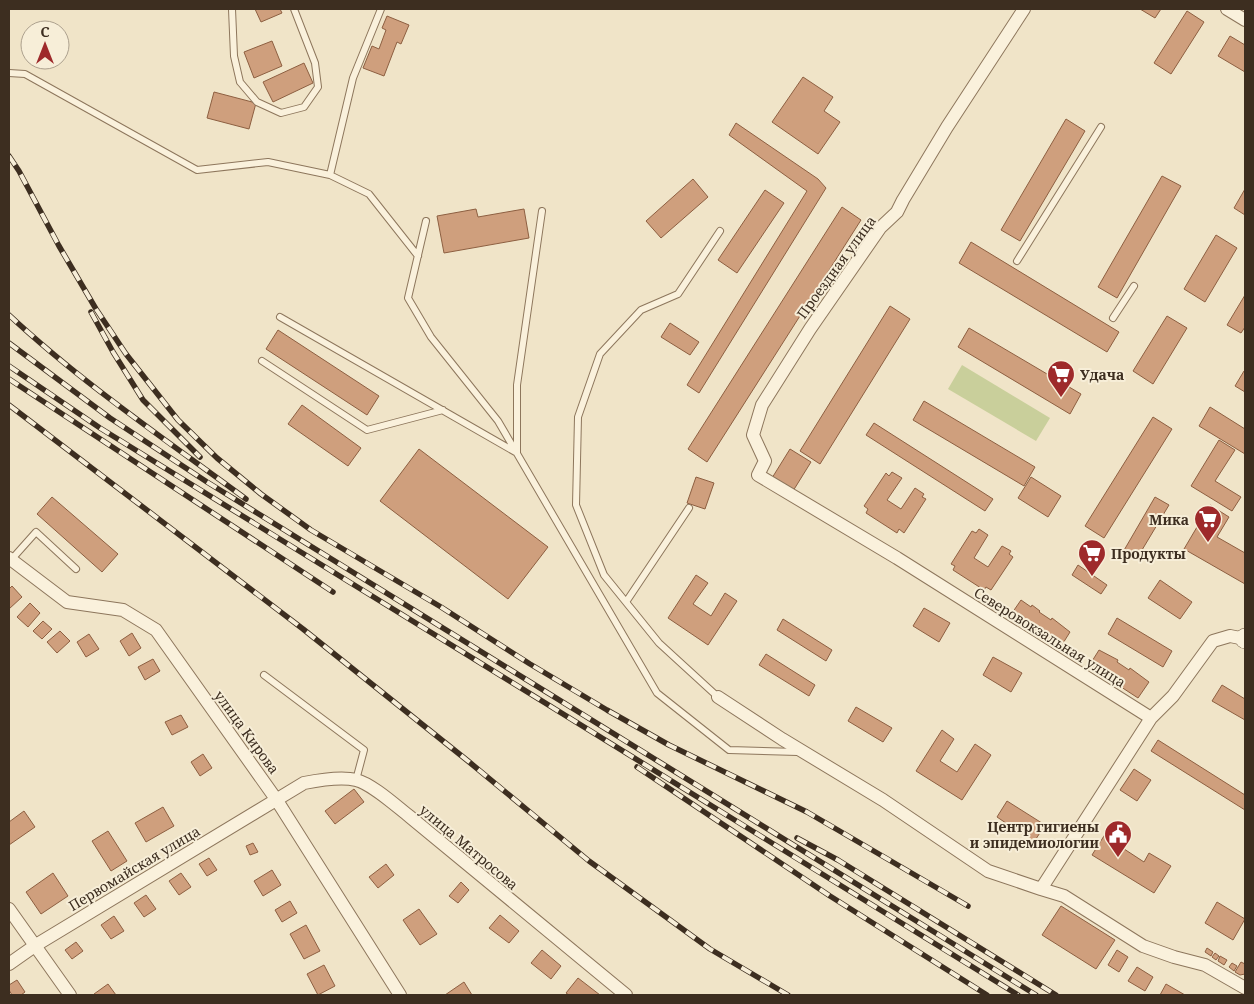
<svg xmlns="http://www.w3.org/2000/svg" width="1254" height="1004" viewBox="0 0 1254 1004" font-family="'Noto Serif',serif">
  <rect width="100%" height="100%" fill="#f0e4c8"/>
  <!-- green -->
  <path fill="#c9cf9b" d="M962 365 1050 418 1036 441 948 389Z"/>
  <!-- building -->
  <path fill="#cf9f7d" stroke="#8d5f41" d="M255 9H280L282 13 261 22Z
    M1140 9H1161L1155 18Z
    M1187 11 1204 22 1171 74 1154 63Z
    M387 16 409 25 401 44 397 42 384 76 363 68 372 46 379 49 386 30 382 28Z
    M1230 36 1245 45V72L1218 56Z
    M272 41 282 66 254 78 244 52Z
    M304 63 313 83 273 102 263 82Z
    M803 77 833 97 824 111 840 122 818 154 772 122Z
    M214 92 256 103 249 129 207 118Z
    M1066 119 1085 131 1020 241 1001 230Z
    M736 123 818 179 826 188 699 393 687 385 807 191 729 135Z
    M1162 176 1181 186 1117 298 1098 287Z
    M693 179 708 197 661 238 646 221Z
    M1245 189V215L1234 208Z
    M765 190 784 203 737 273 718 260Z
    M842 207 861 220 707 462 688 449Z
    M476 209 478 217 524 209 529 238 444 253 437 216Z
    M1216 235 1237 248 1205 302 1184 289Z
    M971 242 1119 332 1107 352 959 263Z
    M1245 295V327L1241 333 1227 325Z
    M890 306 910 319 820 464 800 451Z
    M1167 316 1187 328 1153 384 1133 371Z
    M670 323 699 342 690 355 661 337Z
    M969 328 1081 394 1070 414 958 347Z
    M278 330 379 396 367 415 266 349Z
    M1244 371 1245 372V392L1235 386Z
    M924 401 1035 467 1024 486 913 420Z
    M302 405 361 448 348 466 288 424Z
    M1210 407 1245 429V454L1199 426Z
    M1153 417 1172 429 1104 538 1085 526Z
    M874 423 993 499 985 511 866 435Z
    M1219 440 1235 450 1215 481 1241 497 1232 511 1191 486Z
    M419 449 548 547 508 599 380 501Z
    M790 449 811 462 793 491 772 478Z
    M892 472 902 478 887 500 901 509 915 488 924 494 922 497 926 499 904 533 899 529 897 533 866 513 868 509 864 506 886 473 889 476Z
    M696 477 714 483 705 509 687 503Z
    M1031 477 1061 496 1048 517 1018 498Z
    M52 497 118 554 102 572 37 514Z
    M1155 497 1169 505 1136 560 1123 552Z
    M1210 505 1229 517 1217 537 1245 553V584L1184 549Z
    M979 529 988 535 974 558 988 567 1002 546 1011 551 1009 554 1013 557 991 590 986 587 984 590 953 570 955 566 951 564 972 531 976 533Z
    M1078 565 1107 585 1101 594 1072 575Z
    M696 575 708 583 693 604 711 616 725 593 737 601 708 645 668 618Z
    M1160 580 1192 602 1180 619 1148 598Z
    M12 586 22 597 9 609V589Z
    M1021 600 1031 607 1032 605 1040 611 1039 612 1051 620 1052 618 1070 632 1060 648 1010 616Z
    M30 603 40 613 28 627 17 617Z
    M924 608 950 623 939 642 913 626Z
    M1117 618 1172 651 1163 667 1108 634Z
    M783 619 832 650 826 661 777 630Z
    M43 621 52 629 42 639 33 631Z
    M60 631 70 641 57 653 47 642Z
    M132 633 141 648 129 656 120 641Z
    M89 634 99 649 86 657 77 642Z
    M1099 650 1118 660 1117 662 1129 670 1130 668 1149 682 1138 698 1089 666Z
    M766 654 815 685 809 696 759 665Z
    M993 657 1022 673 1011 692 983 675Z
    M153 659 160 671 145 680 138 667Z
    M1222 685 1245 699V720L1212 701Z
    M856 707 892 728 883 742 848 721Z
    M181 715 188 727 172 735 165 722Z
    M942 730 954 739 940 761 957 772 975 744 991 755 962 800 916 771Z
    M1158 740 1245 795V810L1151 751Z
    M203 754 212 768 200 776 191 762Z
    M1134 769 1151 780 1137 801 1120 790Z
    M354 789 364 802 335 824 325 811Z
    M1007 801 1045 825 1034 842 997 817Z
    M163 807 174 826 146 842 135 823Z
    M24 811 35 827 9 845V822Z
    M1109 828 1123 837 1118 845 1144 862 1149 853 1171 866 1154 893 1092 855Z
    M108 831 127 861 111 871 92 841Z
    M253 843 258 852 250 855 246 846Z
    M209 858 217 870 207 876 199 864Z
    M386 864 394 875 378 888 369 877Z
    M272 870 281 885 263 896 254 881Z
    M53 873 68 896 41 914 26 892Z
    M181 873 191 887 179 895 169 881Z
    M461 882 469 890 458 903 449 896Z
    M146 895 156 909 144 917 134 903Z
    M290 901 297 913 282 922 275 910Z
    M1217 902 1245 919 1233 940 1205 923Z
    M1061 906 1115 940 1096 969 1042 935Z
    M419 909 437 934 420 945 403 920Z
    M500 915 519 931 509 943 489 928Z
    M114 916 124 931 111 939 101 925Z
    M306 925 320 951 304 959 290 934Z
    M76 942 83 951 72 959 65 950Z
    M1207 948 1213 952 1211 956 1205 952Z
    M542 950 561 966 551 979 531 963Z
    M1117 950 1128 957 1119 972 1108 965Z
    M1215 953 1219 956 1216 960 1212 957Z
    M1220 956 1227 960 1224 965 1218 961Z
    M1241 962 1245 964V974L1240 975 1235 972Z
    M1232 963 1237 966 1234 971 1229 967Z
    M324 965 335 986 318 995 307 974Z
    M1137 967 1153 977 1145 991 1128 981Z
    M578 978 600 995H569L566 993Z
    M17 980 25 992 21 995H12L9 990V985Z
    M464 982 472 995H445Z
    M108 984 116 995H95L94 994Z
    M1166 984 1185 995H1160Z"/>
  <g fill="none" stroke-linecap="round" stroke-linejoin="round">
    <!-- lane casing -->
    <g stroke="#8d765c" stroke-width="8">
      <path id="lane" d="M232 9 234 56 240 82 257 102 281 113 304 107 318 87 315 63 294 9
        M381 9 353 78 330 175 369 194 418 256
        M9 73 25 74 197 170 268 162 330 175
        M426 221 408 298 431 337 498 421 657 693 729 750 798 752
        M1017 261 1101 127
        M280 317 517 453V385L542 211
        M1113 318 1134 286
        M262 361 367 430 443 410
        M11 560 36 532 76 569
        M626 602 689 508
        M264 675 364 750 356 780
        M718 697 659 643 604 575 576 505 578 417 600 354 641 310 678 294 720 231"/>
    </g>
    <!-- street casing -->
    <g stroke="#8d765c" stroke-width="14">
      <path id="street" d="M1024 9 947 127 903 200 897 212 880 228 810 329 762 405 753 435 765 461 758 475 897 558 1151 718 1041 889 1064 896 1143 946 1174 957 1205 965 1245 988
        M1227 9 1245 20
        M9 558 67 602 123 610 156 630 276 799 400 995
        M718 697 782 739 883 800 988 871 1041 889
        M1151 718 1173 696 1213 641 1230 636 1245 639
        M9 909 70 995
        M9 964 36 945 304 783C319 780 341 776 356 780 372 784 395 805 409 816L626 995"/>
    </g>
    <!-- secondary casing -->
    <g stroke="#6f573f" stroke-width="20">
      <path id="secondary" d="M1245 638V639"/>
    </g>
    <!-- lane -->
    <use href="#lane" stroke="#faf1dc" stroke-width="6"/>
    <!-- street -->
    <use href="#street" stroke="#faf1dc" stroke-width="12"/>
    <!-- secondary -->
    <use href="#secondary" stroke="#faf1dc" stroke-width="19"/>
    <!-- rail casing -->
    <g stroke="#3d2e20" stroke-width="5.5">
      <path id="rail" d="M9 156 19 171 59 246 96 309 126 354 178 420 217 458 261 494 311 530 441 607 530 664 607 710 669 745 807 812 968 906
        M91 312 113 352 143 400 200 457
        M9 315C82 383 166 440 246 499
        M9 343 110 418 207 482 1036 995
        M9 366 100 428 1018 995
        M9 379 333 592
        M9 405 303 629 468 761 589 861 710 949 788 995
        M637 767 830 896 987 995
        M797 838 838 860 1056 995"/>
    </g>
    <!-- rail -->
    <use href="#rail" stroke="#f7eed8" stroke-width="4" stroke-dasharray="11" stroke-linecap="butt"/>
  </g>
  <!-- icons -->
  <defs>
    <g id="supermarket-pin" transform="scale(1.4375)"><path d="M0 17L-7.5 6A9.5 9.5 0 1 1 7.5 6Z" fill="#9e2a2b" stroke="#f7eed8"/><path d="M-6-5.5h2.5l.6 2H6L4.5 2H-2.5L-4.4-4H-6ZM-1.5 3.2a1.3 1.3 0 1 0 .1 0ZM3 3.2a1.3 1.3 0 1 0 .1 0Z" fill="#fff"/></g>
    <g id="civic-pin" transform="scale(1.4375)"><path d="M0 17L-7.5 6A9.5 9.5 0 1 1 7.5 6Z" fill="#9e2a2b" stroke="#f7eed8"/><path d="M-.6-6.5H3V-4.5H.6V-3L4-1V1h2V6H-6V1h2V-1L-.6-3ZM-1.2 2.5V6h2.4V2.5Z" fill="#fff"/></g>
  </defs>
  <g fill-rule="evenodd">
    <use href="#supermarket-pin" x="1061" y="374"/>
    <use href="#supermarket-pin" x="1208" y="519"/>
    <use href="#supermarket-pin" x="1092" y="553"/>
    <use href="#civic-pin" x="1118" y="834"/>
  </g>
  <g text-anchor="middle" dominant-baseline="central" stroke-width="4" stroke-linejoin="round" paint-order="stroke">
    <!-- street labels -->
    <g font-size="14" fill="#3d2e20" stroke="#f7eed8">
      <text transform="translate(836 267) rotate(-54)">Проездная улица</text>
      <text transform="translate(1050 637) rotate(32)">Северовокзальная улица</text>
      <text transform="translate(247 732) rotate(54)">улица Кирова</text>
      <text transform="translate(469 847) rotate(40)">улица Матросова</text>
      <text transform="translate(134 868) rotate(-31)">Первомайская улица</text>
    </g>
    <!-- poi labels -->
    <g font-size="14" font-weight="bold" fill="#3d2e20" stroke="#f7eed8" text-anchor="start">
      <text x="1080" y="374">Удача</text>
      <text x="1189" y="519" text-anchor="end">Мика</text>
      <text x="1111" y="553">Продукты</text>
      <text x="1099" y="826" text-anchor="end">Центр гигиены<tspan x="1099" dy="16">и эпидемиологии</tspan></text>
    </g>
  </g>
  <!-- border -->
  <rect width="1254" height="1004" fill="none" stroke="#3d2e20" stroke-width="20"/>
  <!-- north arrow -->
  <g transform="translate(45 45)"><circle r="24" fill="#f7eed8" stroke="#ada18e"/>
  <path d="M0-4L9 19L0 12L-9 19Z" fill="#9e2a2b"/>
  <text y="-8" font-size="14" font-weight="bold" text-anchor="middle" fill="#3d2e20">С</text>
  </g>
</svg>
